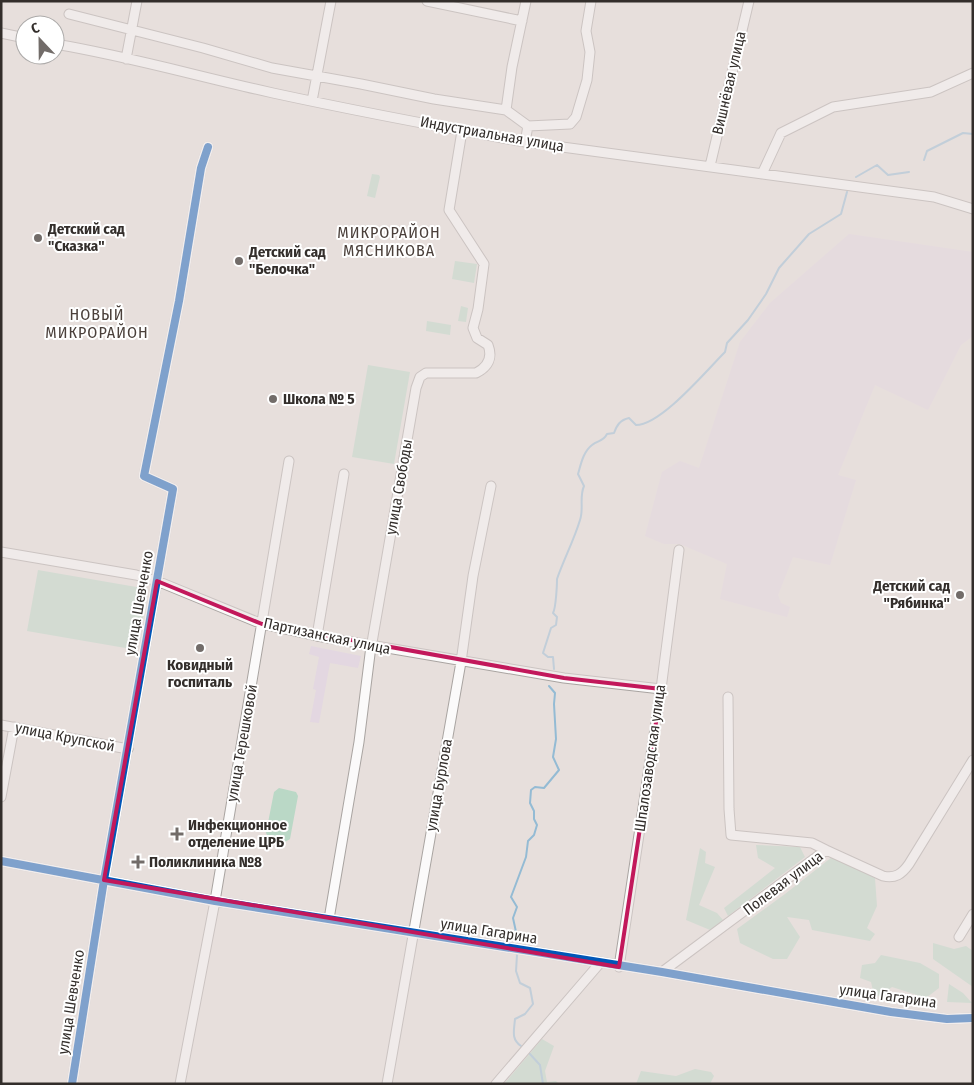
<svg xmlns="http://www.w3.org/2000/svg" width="974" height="1085" viewBox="0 0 974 1085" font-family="'Fira Sans Condensed',sans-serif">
  <rect width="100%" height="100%" fill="#e7dfdc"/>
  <!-- industrial -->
  <path fill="#e3d7e1" d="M849 234 973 252V336L961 345 928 410 875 385 838 475 856 480 830 565 793 557 778 595 781 603 790 607 787 617 720 599 727 564 680 544H664L645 536 662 472 680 461 699 468 740 342 770 303Z
    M311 646 361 656 358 668 330 663 319 723 310 722 316 690 313 689 319 657 309 654Z"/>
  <!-- green -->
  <path fill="#bad8c6" d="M372 174 379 175 380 177 375 198 367 196Z
    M455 261 477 264 474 283 452 279Z
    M461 306 468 308 466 322 458 321Z
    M427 321 451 325 450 335 426 331Z
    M368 365 410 372 394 464 352 457Z
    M38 570 148 589 137 650 27 631Z
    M279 788 296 792 298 796 290 839 285 842 269 839 266 833 274 792Z
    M756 845 800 847 805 857 728 916 724 908 775 868 758 858Z
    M700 848 706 852 705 863 715 867 699 905 717 913 723 920 710 930 686 920Z
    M832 857 875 878 877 906 867 928 875 934 870 941 812 930 809 920 787 917 800 937 787 959H773L740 943 737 929 785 894Z
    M933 943 954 949 966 946 973 951V987L933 959Z
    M881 955 920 963 939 974V988L926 998 892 987 880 996 874 995 871 982 860 978 862 965 875 963Z
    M949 984 963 993 972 1003 947 1002Z
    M542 1039 554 1046 545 1071 547 1082 556 1081 559 1084H504Z
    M695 1069 711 1072 714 1076 710 1084H636L641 1071 676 1076Z"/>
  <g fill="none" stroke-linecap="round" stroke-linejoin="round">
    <!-- stream -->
    <path stroke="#94bbd4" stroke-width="2" d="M924 160 927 151 963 133 973 134
      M856 177 877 165 888 175 909 172
      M554 669 553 657H548L543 653 551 628 556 625 557 617 553 613C556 608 557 584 557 579 564 559 574 540 580 520 584 509 579 497 584 486L578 474C581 464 583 452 592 445 598 440 603 442 607 434L614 433C617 425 620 420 629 418L636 425C661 425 706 371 725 352L727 343 748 320 766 294 779 268 809 234 841 214 847 192
      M518 941 513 918 517 907 511 897 526 857 528 841 534 835 537 825 534 819V811L530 803 531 790 535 787 544 788 559 770 553 757 556 739 554 704 555 693 549 686
      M517 955 516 971 520 983 530 988 533 1004 525 1014 515 1019C514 1031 511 1039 521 1046
      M529 1053 540 1065 543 1084"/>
    <!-- minor casing -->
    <g stroke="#a9a4a1" stroke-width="11">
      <path id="minor" d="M427 1 522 21
        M69 14 203 48 272 68 361 84 434 99 506 110
        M1 33 25 38
        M55 44C128 56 200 77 273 93 356 111 441 127 525 142L934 197 973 209
        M126 59 137 1
        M312 101 331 1
        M528 126 570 124 576 117 587 80 590 52 586 31 591 1
        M525 142 528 126 506 110 512 67 526 1
        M710 166 749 1
        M762 174 781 133 833 107 931 92 973 73
        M1 552 136 575 157 581 262 624 317 636 564 678 661 689
        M317 636 344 474
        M728 697 729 809 731 835 812 843 826 850
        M1 725 128 749
        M1 797 14 727
        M1 861 215 901 662 972 891 1012 947 1019 973 1018
        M329 919 359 742 370 654 416 388 420 377 426 373H476C488 367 493 358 488 345L477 338 473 328 478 309 484 264 449 210 462 131
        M959 937 973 914
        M619 967 661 689 679 550
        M662 972 826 850 883 876C895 879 902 874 909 864L973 760
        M72 1084 104 880 173 489 144 476 179 301 201 168 208 147
        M180 1084 215 901 289 461
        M387 1084 461 662 473 576 491 486
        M496 1084 600 963"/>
    </g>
    <!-- minor -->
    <use href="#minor" stroke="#fbfafa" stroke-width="9"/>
    <!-- cycleway casing -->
    <g stroke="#fff" stroke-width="11">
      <path id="cycleway" d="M1 861 215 901 662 972 891 1012 947 1019 973 1018
        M72 1084 104 880 173 489 144 476 179 301 201 168 208 147"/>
    </g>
    <!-- cycleway -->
    <use href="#cycleway" stroke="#0057b8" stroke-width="8"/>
  </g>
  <!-- marked area -->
  <path d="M0 0H974V1085H0ZM157 581 262 624 564 678 661 689 619 967 104 880Z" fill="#e7dfdc" fill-opacity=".55" fill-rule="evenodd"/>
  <path fill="none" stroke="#c2185b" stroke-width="4" stroke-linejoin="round" d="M157 581 262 624 564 678 661 689 619 967 104 880Z"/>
  <!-- markers -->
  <g fill="#726c69" stroke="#fff" stroke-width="2">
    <circle cx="38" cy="238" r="5"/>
    <circle cx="239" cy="261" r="5"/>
    <circle cx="273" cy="399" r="5"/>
    <circle cx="960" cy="595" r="5"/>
    <circle cx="200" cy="648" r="5"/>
    <path d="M174.5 826.5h5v5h5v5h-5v5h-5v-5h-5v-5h5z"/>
    <path d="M135.5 854.5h5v5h5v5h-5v5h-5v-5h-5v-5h5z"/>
  </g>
  <g text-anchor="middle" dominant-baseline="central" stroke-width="4" stroke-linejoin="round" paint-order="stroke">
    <!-- street labels -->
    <g font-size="15" fill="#332e2b" stroke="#fff">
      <text transform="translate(729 83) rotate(-77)">Вишнёвая улица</text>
      <text transform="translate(492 134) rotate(10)">Индустриальная улица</text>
      <text transform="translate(399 487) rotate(-80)">улица Свободы</text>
      <text transform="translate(139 603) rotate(-80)">улица Шевченко</text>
      <text transform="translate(327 636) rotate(12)">Партизанская улица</text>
      <text transform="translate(65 737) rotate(11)">улица Крупской</text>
      <text transform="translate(242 743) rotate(-80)">улица Терешковой</text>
      <text transform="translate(650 758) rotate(-82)">Шпалозаводская улица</text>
      <text transform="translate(439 785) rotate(-80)">улица Бурлова</text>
      <text transform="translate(783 883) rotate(-37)">Полевая улица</text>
      <text transform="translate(489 931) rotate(9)">улица Гагарина</text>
      <text transform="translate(888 996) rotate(8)">улица Гагарина</text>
      <text transform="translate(71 1002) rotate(-81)">улица Шевченко</text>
    </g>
    <!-- poi labels -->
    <g font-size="15" font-weight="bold" fill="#332e2b" stroke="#fff" text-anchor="start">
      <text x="48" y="229">Детский сад<tspan x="48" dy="17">"Сказка"</tspan></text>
      <text x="249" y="252">Детский сад<tspan x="249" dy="17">"Белочка"</tspan></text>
      <text x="283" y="399">Школа № 5</text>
      <text x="950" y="586" text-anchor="end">Детский сад<tspan x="950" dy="17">"Рябинка"</tspan></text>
      <text x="200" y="665" text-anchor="middle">Ковидный<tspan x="200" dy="17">госпиталь</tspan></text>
      <text x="188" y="825">Инфекционное<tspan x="188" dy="17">отделение ЦРБ</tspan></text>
      <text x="149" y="862">Поликлиника №8</text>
    </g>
    <!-- neighbourhood labels -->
    <g font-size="16" letter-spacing="1" fill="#4b403b" stroke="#fff">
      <text x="389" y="232">МИКРОРАЙОН<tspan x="389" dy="18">МЯСНИКОВА</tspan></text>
      <text x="97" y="314">НОВЫЙ<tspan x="97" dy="18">МИКРОРАЙОН</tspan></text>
    </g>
  </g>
  <!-- border -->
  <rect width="974" height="1085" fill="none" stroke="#332e2b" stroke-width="5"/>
  <!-- north arrow -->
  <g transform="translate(40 40) rotate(338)"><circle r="24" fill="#ffffff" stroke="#adabaa"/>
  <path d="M0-4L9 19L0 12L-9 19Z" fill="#726c69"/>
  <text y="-8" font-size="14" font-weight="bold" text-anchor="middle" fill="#332e2b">С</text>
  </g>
</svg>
